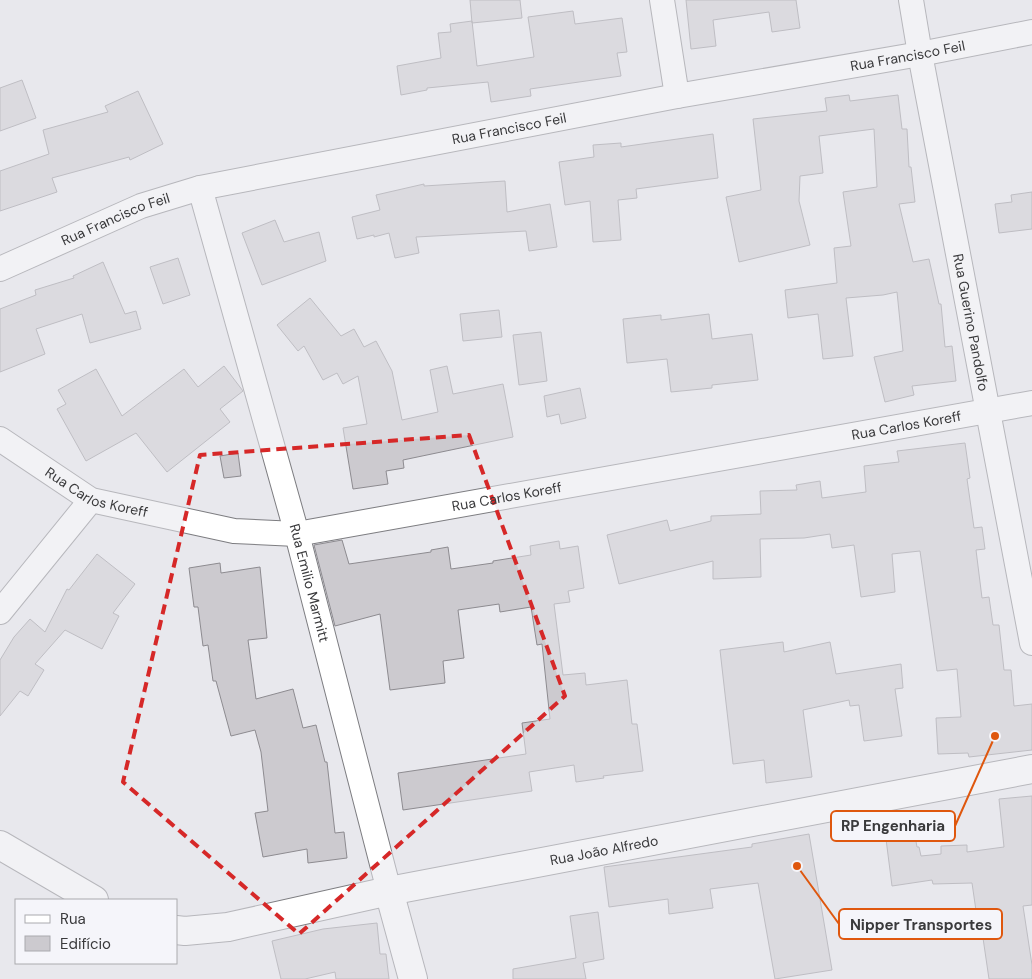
<svg xmlns="http://www.w3.org/2000/svg" width="1032" height="979" viewBox="0 0 1032 979" font-family="'DM Sans',sans-serif">
  <rect width="100%" height="100%" fill="#e8e8ed"/>
  <!-- building -->
  <path fill="#cccacf" stroke="#8d8b90" d="M470 0H520L522 18 472 23Z
    M686 0H796L800 28 772 32 769 12 713 20 716 46 691 49Z
    M573 11 575 24 622 18 627 52 617 53 621 76 530 89 531 96 491 102 488 82 427 88V90L401 95 397 66 441 58 438 33 451 32 450 24 472 21 477 66 534 57 528 17Z
    M22 80 36 118 0 131V88Z
    M138 91 163 144 130 160 129 157 52 178 57 192 0 211V171L49 154 43 130 108 112 105 106Z
    M849 95 850 101 898 95 902 129H907L909 167H911L915 202 899 204 913 262 929 259 939 304H941L945 347 952 346 956 381 912 386 914 395 885 402 874 357 903 351 897 292 883 295 846 298 853 356 823 359 818 314 788 318 785 290 837 283 834 248 851 246 843 192 877 187 874 129 819 136 823 173 800 176 799 201 810 245 739 262 726 197 761 190 753 119 827 111 825 98Z
    M713 134 718 178 636 189 637 198 618 200 621 240 593 242 590 201 565 205 559 162 594 157 593 145 621 143V147Z
    M505 181 507 212 550 204 557 247 529 251 526 231 416 237 419 253 395 258 389 233 374 237V235L357 239 352 217 380 210 376 195 424 184V186Z
    M1032 192V229L999 233 995 204 1012 202 1011 195Z
    M275 220 284 242 319 232 326 261 262 285 242 233Z
    M178 258 190 295 163 304 150 267Z
    M103 262 125 314 136 311 141 329 90 343 82 314 36 329 45 354 0 372V309L36 295 35 290 74 278 73 276Z
    M310 298 341 336 354 329 364 347 376 341 392 371 402 420 438 412 430 370 447 366 453 394 503 384 513 437 403 460 404 468 386 471 388 484 353 489 343 428 367 424 358 376 343 384 337 373 323 380 304 346 298 351 277 325Z
    M499 310 502 337 463 341 460 314Z
    M709 314 712 339 752 334 758 380 712 385V388L671 392 667 359 627 363 623 319 661 315V320Z
    M541 332 547 381 519 385 513 335Z
    M224 366 243 391 220 409 230 422 167 472 136 433 86 461 57 409 66 404 58 390 96 369 122 416 184 369 198 387Z
    M580 388 586 418 561 424 559 414 547 417 544 396Z
    M965 443 970 478 967 479 974 528 982 527 985 549 976 550 982 598 989 597 993 625H999L1004 670H1011L1014 706 1032 704V750L969 757 968 753 938 754 936 718 961 717 957 669 937 671 920 551 892 554 895 592 861 597 854 545 832 548 830 534 804 538 760 539 761 577 713 579V561L619 584 607 535 667 520 670 531 711 521V516L761 514 760 491 797 490 796 485 820 481 822 498 866 492 864 466 899 462 897 451Z
    M238 453 241 476 224 478 220 456Z
    M342 540 349 564 431 552V550L448 547 451 569 493 563V561L531 555 530 546 559 541 560 549 578 546 584 588 568 591 570 602 554 604 563 675 585 673 586 685 627 680 632 724H637L643 771 603 776 604 778 576 782 574 765 529 772 532 791 403 810 398 773 526 754 522 723 550 719 542 644 537 645 531 607 500 612 499 604 458 610 464 658 443 661 445 683 390 690 380 614 335 626 314 545Z
    M97 554 135 584 113 613 119 616 102 649 65 630 35 664 44 670 28 696 20 691 0 716V660L14 637 30 619 45 632 67 589 69 590Z
    M220 563 221 573 260 567 267 638 248 640 256 699 293 689 303 728 316 725 325 762H327L335 833 344 832 347 858 308 863 307 849 263 857 255 813 268 811 261 752 255 730 231 736 216 681H213L208 645 203 646 198 607H194L189 568Z
    M783 642 784 652 830 642 836 674 901 664 903 688 895 689 902 736 864 741 859 705 850 706 849 700 803 710 812 777 766 783 764 760 733 764 720 650Z
    M1032 796V905L1023 906 1032 965V979H989L983 938H980L972 883 933 884 932 880 892 886 886 839 915 836 917 847H919L921 856 941 854V846L967 845V852L1004 847 999 799Z
    M809 834 832 970 775 979 758 883 710 889 713 908 669 914 668 899 609 907 604 867 752 847V844Z
    M598 912 604 959 583 963 586 979H513V969L576 958 570 916Z
    M377 923 380 954H386L389 979H336L335 972 305 979H281L272 941 323 929Z"/>
  <g fill="none" stroke-linecap="round" stroke-linejoin="round">
    <!-- minor casing -->
    <g stroke="#7d7d81" stroke-width="26">
      <g id="minor">
        <path d="M662 0 677 96"/>
        <path id="s1" d="M911 0 920 54 1032 643"/>
        <path id="s2" d="M200 188 297 534 389 891"/>
        <path id="s3" d="M0 269 141 206 200 188 677 96 920 54 1032 32"/>
        <path id="s4" d="M0 439 91 500 234 531 297 534 1032 403"/>
        <path d="M0 612 91 500"/>
      </g>
    </g>
    <!-- tertiary casing -->
    <g stroke="#7d7d81" stroke-width="30">
      <g id="tertiary">
        <path d="M0 845 94 900"/>
        <path d="M389 891 413 979"/>
        <path id="s5" d="M176 930 185 931 228 927 389 891 1032 769"/>
      </g>
    </g>
    <!-- minor -->
    <use href="#minor" stroke="#fff" stroke-width="24"/>
    <!-- tertiary -->
    <use href="#tertiary" stroke="#fff" stroke-width="28"/>
  </g>
  <!-- marked area -->
  <path d="M0 0H1032V979H0ZM469 435 565 696 299 934 123 782 200 455Z" fill="#e8e8ed" fill-opacity=".55" fill-rule="evenodd"/>
  <path fill="none" stroke="#d62828" stroke-width="4" stroke-dasharray="10 6" stroke-linejoin="round" d="M469 435 565 696 299 934 123 782 200 455Z"/>
  <g text-anchor="middle" dominant-baseline="central" stroke-width="5" stroke-linejoin="round" paint-order="stroke">
    <!-- street labels -->
    <g font-size="14" fill="#3a3a3c" stroke="#f5f5fa">
      <text stroke="none"><textPath href="#s3" startOffset="936">Rua Francisco Feil</textPath></text>
      <text stroke="none"><textPath href="#s3" startOffset="531">Rua Francisco Feil</textPath></text>
      <text stroke="none"><textPath href="#s3" startOffset="126">Rua Francisco Feil</textPath></text>
      <text stroke="none"><textPath href="#s1" startOffset="328">Rua Guerino Pandolfo</textPath></text>
      <text stroke="none"><textPath href="#s4" startOffset="938">Rua Carlos Koreff</textPath></text>
      <text stroke="none"><textPath href="#s4" startOffset="112">Rua Carlos Koreff</textPath></text>
      <text stroke="none"><textPath href="#s4" startOffset="532">Rua Carlos Koreff</textPath></text>
      <text stroke="none"><textPath href="#s2" startOffset="410">Rua Emilio Marmitt</textPath></text>
      <text stroke="none"><textPath href="#s5" startOffset="436">Rua João Alfredo</textPath></text>
    </g>
  </g>
  <!-- callouts -->
  <path fill="none" stroke="#df570e" stroke-width="2" d="M995 736L955 826M797 866L839 924"/>
  <g fill="#df570e" stroke="#f5f5fa" stroke-width="2">
    <circle cx="995" cy="736" r="5"/>
    <circle cx="797" cy="866" r="5"/>
  </g>
  <g fill="#f5f5fa" stroke="#df570e" stroke-width="2">
    <rect x="831" y="811" width="124" height="30" rx="5"/>
    <rect x="839" y="909" width="163" height="30" rx="5"/>
  </g>
  <g font-size="15" text-anchor="middle" font-weight="bold" fill="#3a3a3c">
    <text x="893" y="831">RP Engenharia</text>
    <text x="921" y="930">Nipper Transportes</text>
  </g>
  <!-- legend -->
  <rect x="15" y="899" width="162" height="65" fill="#f5f5fa" stroke="#aaaaae"/>
  <rect x="25" y="915" width="25" height="8" fill="#ffffff" stroke="#aaaaae"/>
  <text x="60" y="924" font-size="15" fill="#3a3a3c">Rua</text>
  <rect x="25" y="936" width="25" height="15" fill="#cccacf" stroke="#aaaaae"/>
  <text x="60" y="949" font-size="15" fill="#3a3a3c">Edifício</text>
</svg>
